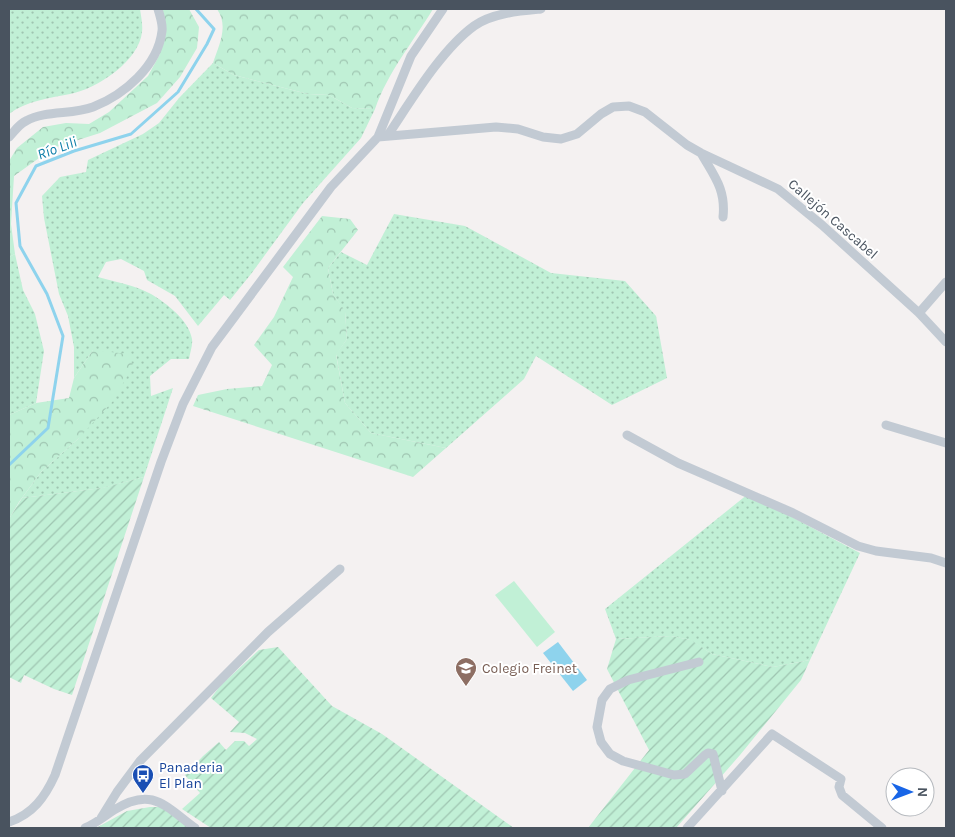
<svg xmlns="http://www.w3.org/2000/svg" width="955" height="837" viewBox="0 0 955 837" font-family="Karla,sans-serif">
  <defs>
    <pattern id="grass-dots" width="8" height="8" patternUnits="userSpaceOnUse" patternTransform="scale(1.25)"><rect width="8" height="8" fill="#c1f0d6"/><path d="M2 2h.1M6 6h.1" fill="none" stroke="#9fc5b1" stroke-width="1.8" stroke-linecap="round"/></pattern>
    <pattern id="forest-crowns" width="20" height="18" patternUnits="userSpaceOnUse" patternTransform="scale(1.25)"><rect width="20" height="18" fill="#c1f0d6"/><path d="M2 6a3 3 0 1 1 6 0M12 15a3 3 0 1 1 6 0" fill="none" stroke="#9fc5b1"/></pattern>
    <pattern id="garden-furrows" width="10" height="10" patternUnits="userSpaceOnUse" patternTransform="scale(1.25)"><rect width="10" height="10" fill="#c1f0d6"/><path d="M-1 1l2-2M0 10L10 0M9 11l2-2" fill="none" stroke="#9fc5b1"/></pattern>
  </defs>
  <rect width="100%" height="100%" fill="#f4f1f1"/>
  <!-- grass -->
  <path fill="url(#grass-dots)" d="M9 9H140C141 16 143 25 142 32 139 61 97 89 70 94 49 98 26 101 9 114Z
    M213 63 234 75 308 94 329 95 352 108 375 109 361 138 303 203 251 274 230 300 224 295 198 326 175 296 147 280 144 271 121 259 106 262 98 277C115 282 135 285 151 294 166 303 189 320 192 339 193 345 190 353 189 359H171L150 376 151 396 173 388 144 477 103 488 22 498 41 472 79 438 93 350 74 378V347L68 316 59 294 44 218 42 196 60 177 86 172 88 160 143 134 159 123 179 98Z
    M394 214 465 226 551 273 625 281 656 316 667 378 612 405 536 356 524 379 446 448 371 433 345 403 336 354 347 339 345 312 333 294 328 268 341 252 367 265Z
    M15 254 23 290 35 314 44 351 36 403 9 415V257Z
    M748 494 860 553 810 660 773 667 712 654 690 640 671 636 616 639 605 609Z"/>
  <!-- forest -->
  <path fill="url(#forest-crowns)" d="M157 9H189L199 27 197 48 180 77 157 103 100 133 53 148 14 176 11 224 15 254 9 257V161L17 148 43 127 66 123 89 124 109 112 148 76 160 54Z
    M217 9H433C413 42 388 72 375 109L352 108 329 95 308 94 257 81 234 75 213 63C219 45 229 26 217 9Z
    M322 216 350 219 358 230 328 268 333 294 345 311 347 339 336 355 345 403 371 433 446 448 413 477 193 406 198 395 227 389 262 386 272 365 254 345 274 317 293 277 283 267Z
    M93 350 128 354 133 366 113 401 79 438 41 472 19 502 9 519V415L36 403 69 398 74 378Z"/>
  <!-- garden -->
  <path fill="url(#garden-furrows)" d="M144 477 72 695 54 689 24 675 21 683 9 677V519L22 498 102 488Z
    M671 636 691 640 712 654 773 667 810 660 801 680 740 755 676 828H588L649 750 607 669 616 639Z
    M278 647 332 706 382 734 514 828H211L182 809 200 793 185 775 203 756 219 742 226 750 235 741H244L249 746 257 739 245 733 230 732 239 722 211 698 220 686 259 650Z
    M150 807H161L191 828H96L127 811Z"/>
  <!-- pitch -->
  <path fill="#c1f0d6" d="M514 581 555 632 537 647 495 595Z"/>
  <!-- water -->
  <path fill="#8ed3ed" d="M558 642 587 680 573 691 543 653Z"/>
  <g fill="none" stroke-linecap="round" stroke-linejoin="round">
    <!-- stream -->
    <path stroke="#8ed3ed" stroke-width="3" d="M9 465 48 428 63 336 47 294 20 246 16 203 36 166 74 151 131 134 178 92 207 44 214 29 196 9"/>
    <!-- minor -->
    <path stroke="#c2cad3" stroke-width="9" d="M388 135C411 101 441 50 474 26 492 13 520 11 541 9
      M9 137C14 132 19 124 26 121 46 110 72 115 93 107 124 95 158 66 162 31 163 24 160 16 158 9
      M378 137 496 127 518 129 543 137 561 139 577 134 601 114 613 107 629 106 645 112 687 145 701 153 778 189 822 225 919 313 946 342
      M701 153C714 176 726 189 723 217
      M919 313 946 282
      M886 425 946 443
      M627 435 678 463 793 513 858 546 876 551 931 558 946 563
      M699 662 628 680 610 689 602 700 597 727 601 742 610 754 623 761 674 775 685 774 705 755 708 753 713 754 722 791
      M101 818 117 792 140 761 268 632 340 569
      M9 822C33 814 45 797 55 775L161 462 183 404 212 347 331 187 378 137 411 56 443 9
      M85 828C95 824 105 816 114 810 152 786 165 806 195 828
      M687 828 772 734 841 779 839 787 842 795 882 828"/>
  </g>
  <!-- icons -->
  <defs>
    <g id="school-pin" transform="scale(1.125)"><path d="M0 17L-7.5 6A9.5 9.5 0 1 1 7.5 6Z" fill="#8d6e63" stroke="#fff"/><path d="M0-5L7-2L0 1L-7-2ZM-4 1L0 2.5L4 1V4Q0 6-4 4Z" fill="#fff"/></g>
    <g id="bus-pin" transform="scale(1.125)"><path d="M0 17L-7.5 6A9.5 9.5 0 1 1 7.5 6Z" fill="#1a4fb4" stroke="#fff"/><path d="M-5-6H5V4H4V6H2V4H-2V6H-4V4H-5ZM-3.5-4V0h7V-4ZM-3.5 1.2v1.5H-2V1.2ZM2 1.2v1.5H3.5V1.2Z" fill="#fff"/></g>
  </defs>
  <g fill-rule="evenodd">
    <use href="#school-pin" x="466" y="668"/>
    <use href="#bus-pin" x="143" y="775"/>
  </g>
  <g text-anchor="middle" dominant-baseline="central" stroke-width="4" stroke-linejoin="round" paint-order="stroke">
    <!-- street labels -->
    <g font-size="14" fill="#49535f" stroke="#fff">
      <text transform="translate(833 219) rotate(41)">Callejón Cascabel</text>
    </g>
    <!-- education labels -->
    <g font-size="14" fill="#785e54" stroke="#fff" text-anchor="start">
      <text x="482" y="668">Colegio Freinet</text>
    </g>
    <!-- transit labels -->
    <g font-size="14" fill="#164399" stroke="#fff" text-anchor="start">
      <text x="159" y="767">Panaderia<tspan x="159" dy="16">El Plan</tspan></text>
    </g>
    <!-- water labels -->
    <g font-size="15" font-style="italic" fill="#0b7ca7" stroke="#fff">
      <text transform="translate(57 148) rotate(-20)">Río Lili</text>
    </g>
  </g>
  <!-- border -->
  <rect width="955" height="837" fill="none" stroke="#49535f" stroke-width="20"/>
  <!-- north arrow -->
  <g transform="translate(910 792) rotate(91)"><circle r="24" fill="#ffffff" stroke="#b6babf"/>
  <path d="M0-4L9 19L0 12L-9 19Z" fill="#1865e7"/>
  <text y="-8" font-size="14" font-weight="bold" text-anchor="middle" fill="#49535f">N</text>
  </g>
</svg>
